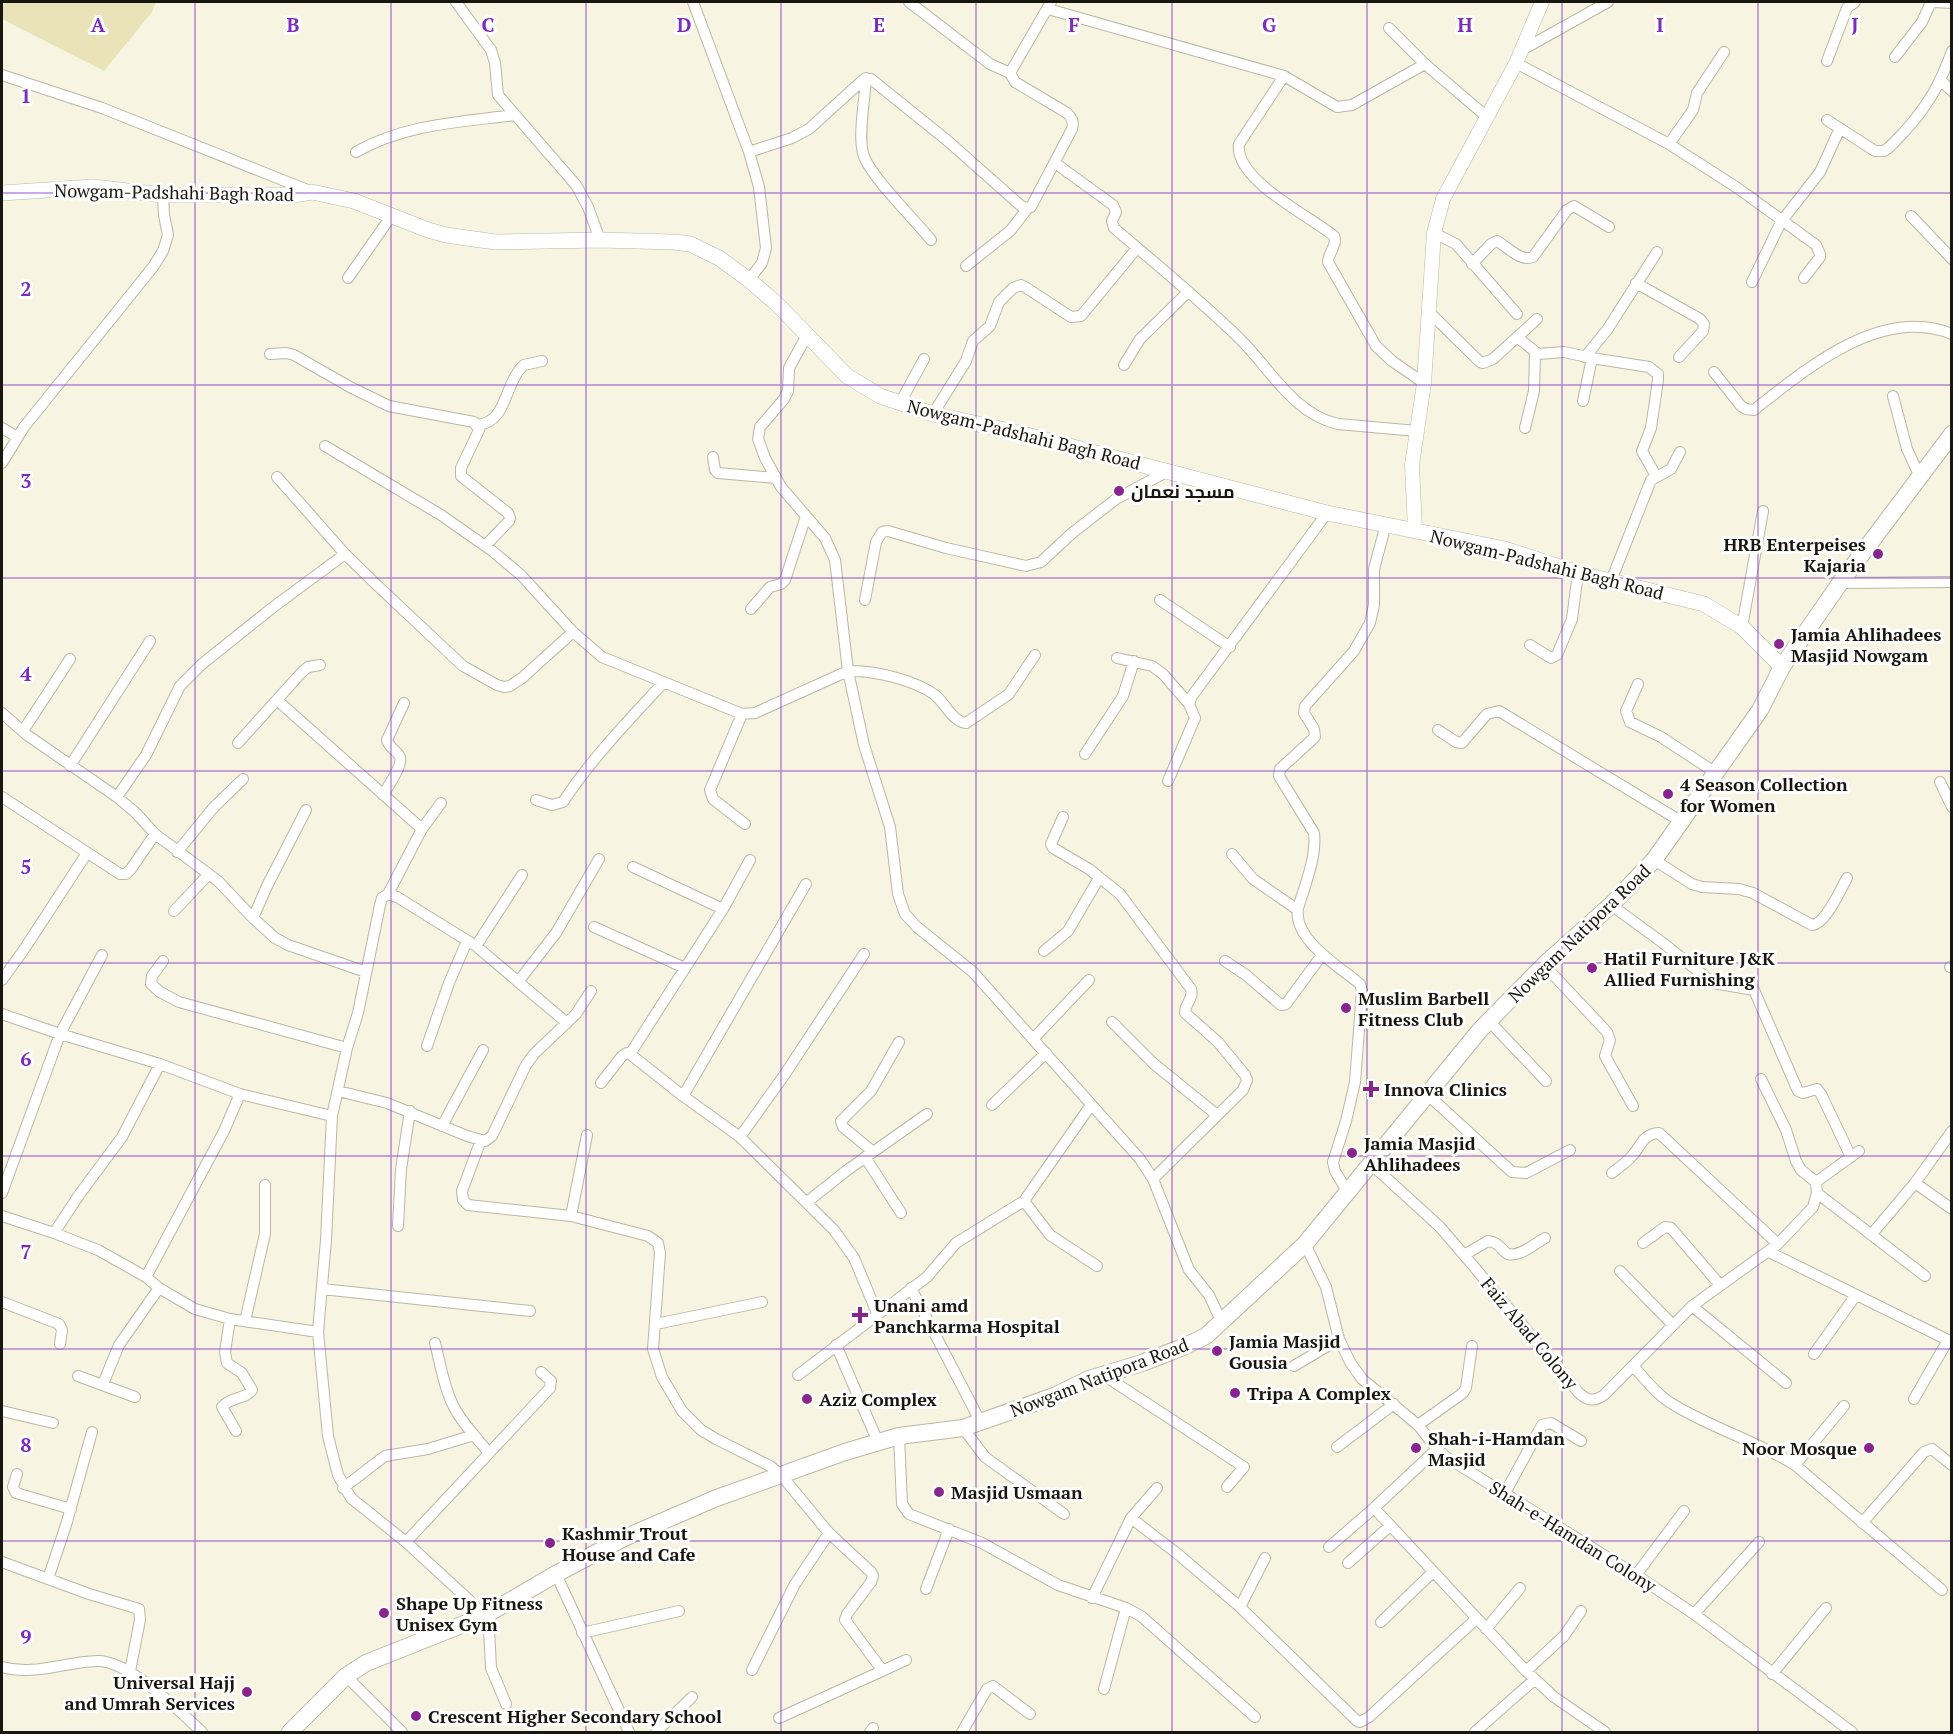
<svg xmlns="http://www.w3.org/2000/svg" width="1953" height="1734" viewBox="0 0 1953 1734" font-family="'PT Serif',Cairo,serif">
  <rect width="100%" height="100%" fill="#f7f4e1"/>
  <!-- green -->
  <path fill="#eae3b9" d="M2 2H156L152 12 104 71 2 19Z"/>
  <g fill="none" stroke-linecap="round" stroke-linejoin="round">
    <!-- minor casing -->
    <g stroke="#bab7a5" stroke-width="12">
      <path id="minor" d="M456 2 491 50 495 63 498 95 576 185 588 207 600 240
        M693 2 749 152 759 187 766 248 762 263 749 280
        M909 2 990 64 1010 73
        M1934 2 1952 3
        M1048 9 1284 76 1337 107 1352 105 1425 64
        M1389 28 1425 64 1487 117
        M1522 50 1608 2
        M1895 57 1922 22 1931 2
        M1827 61 1847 8 1855 2
        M1516 63 1669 144 1739 189 1816 245 1820 254V257L1804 278
        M2 75 102 108 310 191
        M1284 76 1239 144C1234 180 1310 216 1334 236 1338 245 1328 253 1328 262L1376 346 1392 361 1424 383
        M866 78C865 98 858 135 863 153 867 173 916 221 931 240
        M1941 81 1952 91
        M1827 120 1875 151H1884C1892 146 1898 138 1904 132 1928 106 1940 84 1952 51
        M1669 144 1693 110 1697 93 1724 52
        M356 152C405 124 461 122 515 115
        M749 152 792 138 809 129 863 80 871 79 949 142 1020 205 1024 208 1031 207 1072 129C1074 122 1072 118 1067 113L1015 82 1010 73 1051 2
        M1055 163 1113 205 1116 212 1112 221 1114 228C1156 264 1199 299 1239 338 1269 367 1293 414 1338 424L1417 431
        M1911 216 1952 259
        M1434 233 1456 244 1517 314
        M1472 264 1491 244 1497 241C1508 247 1520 262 1533 257L1567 210 1574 206 1609 227
        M966 266 1010 231 1028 208
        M348 278 392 215
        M1752 282 1781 222 1820 172 1840 128
        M1636 283 1700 319 1704 324 1703 331 1679 357
        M1428 311 1480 362 1483 363 1493 359 1537 319
        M806 337 789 368 788 391 784 399 760 427 758 439 765 458 781 487 825 538 835 560 848 671 864 745 890 827 898 894 905 914 917 927 973 972 1140 1159 1153 1179 1189 1270 1209 1295 1222 1323
        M1517 337 1538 354 1564 352 1592 358 1649 367 1658 374V380L1651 428 1642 451 1656 476
        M270 354 286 353 294 355 350 387 389 406 474 422 479 430 461 468V476L508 513 510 518 509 521 485 546
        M1585 357 1607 330 1657 252
        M1124 365 1140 339 1188 292
        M1714 372 1741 406 1746 409 1754 410C1806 369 1881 305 1952 334
        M1893 396 1907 449 1920 477
        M1583 401 1592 358
        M900 403 924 359
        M933 414 966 361 973 341 990 326 999 302 1013 288 1021 285 1025 287 1071 317 1081 316 1137 248
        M477 425C506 423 504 388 520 369L524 365 542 361
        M2 428 17 437
        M1525 428 1534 391 1535 352
        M325 446 441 515 491 550 521 575 573 632 602 657 742 714 755 713 848 671C873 670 915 680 935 695 945 703 953 722 966 723L1009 694 1035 655
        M713 457 715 470 718 473 776 478
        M2 463 24 427 153 267 163 251 168 235 164 215 163 195
        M277 477 345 554 381 589 463 666 497 685 504 687 510 686 522 678 573 632
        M1611 581 1651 480 1671 469 1680 452
        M1840 583 1952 582
        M865 600 876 542 882 532 888 531 946 548 1026 566 1041 562 1071 534 1116 499 1168 471
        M1160 600 1230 647
        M751 609 770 587 781 584 785 580 806 516
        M1742 627 1763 511
        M1530 645 1551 658 1557 655 1572 619 1578 573
        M1117 658 1152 666 1163 674 1189 704
        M1638 684 1626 711 1630 722 1661 737 1716 773
        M277 700 422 829
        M2 713 27 735 117 797 136 813 155 834 218 881 253 918 275 938 288 945 366 972
        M742 714 710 790 713 799 745 824
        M1438 730 1456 742 1462 743 1487 714 1499 711 1682 822
        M23 731 70 659
        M238 743 302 672 308 667 320 665
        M1085 754 1123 696 1134 661
        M70 766 150 641
        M1168 781 1195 718 1189 704 1192 696 1327 513
        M1940 782 1952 807
        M383 795C388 786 405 763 399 755 394 749 389 747 387 740L404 703
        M2 797 120 874H126L131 869 155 834
        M117 797 146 755 180 686 202 664 272 608 345 554
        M536 800 552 805 563 802C592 758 628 721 664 682
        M1063 817 1051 844 1053 848 1089 869 1120 894 1191 989C1194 999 1185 1003 1185 1013L1218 1042 1245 1075 1247 1080 1243 1090 1153 1179
        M177 852 214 807 243 779
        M1232 854 1253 879 1298 910
        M1654 860 1692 884 1702 887 1739 889 1753 893 1812 925C1826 924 1840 890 1847 878
        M633 867 723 909
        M388 894 422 829 441 803
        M1611 905 1663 943 1713 983 1754 990 1798 1091 1803 1093 1817 1089 1821 1094 1851 1157
        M174 911 209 874
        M253 918 267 886 306 810
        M594 927 685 968
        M476 946 522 875
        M1044 951 1068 931 1099 878
        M163 961 152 976 151 984 160 992 179 1002 347 1048
        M1225 961 1246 975 1281 1005 1286 1004 1322 955
        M1544 965 1607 1032 1610 1040 1605 1056 1633 1106
        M1950 967 1952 966
        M2 980 23 951 87 853
        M518 982 556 933 599 859
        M2 1014 60 1034 160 1064 240 1094 332 1116
        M1489 1021 1546 1081
        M1112 1022 1154 1064 1217 1115
        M1033 1039 1089 980
        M427 1046 449 983 467 941
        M630 1054 723 909 750 860
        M1761 1079 1786 1130 1796 1161 1801 1170 1816 1182
        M601 1083 622 1056 627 1053 630 1054 683 1096 740 1137 834 1230 854 1258 877 1313
        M338 1091 387 1103 467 1136 485 1141 492 1136 526 1065 534 1054 576 1014 591 991
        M1428 1095 1512 1172 1526 1173 1570 1150
        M683 1096 806 884
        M992 1105 1046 1053
        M442 1126 483 1050
        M740 1137 785 1074 864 954
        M481 1140 462 1191 463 1200 468 1205 571 1216 648 1236 658 1243 660 1253 653 1349 662 1377 682 1411 701 1430 716 1439 770 1466 781 1475 829 1533 871 1572 873 1576 871 1582 847 1614 845 1620 882 1670
        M872 1151 843 1127 841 1121 871 1091 899 1042
        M865 1157 901 1213
        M1370 1163 1440 1227 1470 1262 1578 1392C1587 1401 1594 1402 1604 1395L1692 1306 1778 1244 1813 1207 1817 1193 1816 1182
        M1612 1173C1618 1168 1626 1163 1631 1157 1641 1147 1642 1134 1659 1133L1778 1244
        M1816 1182 1859 1151
        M1915 1183 1952 1209
        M1347 1191 1335 1171 1333 1162 1346 1121 1355 1082 1362 991 1360 984C1340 967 1293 940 1298 909 1300 900 1304 891 1306 883 1311 867 1316 850 1314 833L1279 776 1280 769 1315 737 1314 729 1304 713 1305 706 1354 651 1370 623 1374 605V569L1386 524
        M2 1193 60 1034 102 955
        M1817 1193 1925 1276
        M1024 1201 1050 1235 1097 1266
        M807 1202 846 1171 927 1114
        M2 1216 54 1233 98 1250 146 1277 159 1288 195 1309 230 1319 318 1332
        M571 1216 587 1135
        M398 1226 401 1169 410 1111
        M54 1233 79 1195 122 1137 160 1064
        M1871 1235 1915 1183 1952 1131
        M1643 1243 1665 1227 1671 1228 1720 1285
        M1305 1244 1326 1287 1339 1339 1350 1362 1362 1379 1418 1425 1437 1449 1446 1457 1636 1575 1694 1614 1852 1732
        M1769 1252 1952 1342
        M1464 1255 1488 1241C1497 1242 1499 1246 1505 1252 1515 1261 1534 1244 1545 1238
        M1620 1271 1672 1324
        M146 1277 224 1131 240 1094
        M911 1288 980 1421
        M322 1289 530 1311
        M2 1302 59 1324 62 1330 60 1344
        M1692 1306 1786 1383
        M230 1319 225 1352 227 1363 242 1373 252 1390C246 1399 230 1397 222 1407L236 1431
        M245 1321 265 1234V1185
        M656 1324 762 1302
        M435 1343C440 1362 443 1384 452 1403 460 1421 476 1437 489 1453
        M836 1345 878 1442
        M1814 1354 1856 1295
        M1294 1366 1339 1339
        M1634 1367C1646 1380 1658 1396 1674 1405 1712 1428 1756 1441 1795 1465L1942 1590
        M1102 1374 1244 1467 1227 1487
        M798 1375 927 1277 956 1243 1024 1201 1091 1105
        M78 1376 135 1397
        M103 1384 119 1345 159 1288
        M1914 1399 1948 1340
        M2 1411 53 1423
        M1418 1425 1463 1393 1466 1388 1472 1346
        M963 1428 985 1457 1064 1514
        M899 1436 902 1504 909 1514 982 1543 1058 1585 1126 1608 1141 1616 1255 1717
        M1337 1447 1394 1404
        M1795 1465 1844 1406
        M17 1474 13 1487 16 1493 71 1509
        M343 1488 385 1456 428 1449 474 1435
        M1505 1493 1542 1425 1551 1423 1581 1441
        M1374 1508 1526 1671 1554 1697 1605 1732
        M1131 1518 1179 1555 1240 1607 1357 1721 1360 1722 1369 1717 1476 1619
        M1862 1523 1924 1452 1932 1449 1952 1465
        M406 1542 550 1388 551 1381 541 1372
        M1329 1547 1374 1508 1437 1449
        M2 1562 89 1594 139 1609 140 1620 130 1671
        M1348 1563 1390 1526
        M556 1574 629 1732
        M1636 1575 1684 1511
        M48 1579 66 1525 92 1432
        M926 1589 949 1529
        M1092 1598 1131 1518 1157 1488
        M1240 1607 1265 1558
        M1694 1614 1759 1542
        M1381 1622 1433 1572
        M1486 1629 1520 1588
        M582 1633 679 1611
        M2 1667C34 1676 64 1662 97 1661 129 1660 179 1711 202 1732
        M752 1670 795 1584 829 1533
        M1526 1671 1564 1636 1581 1611
        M1772 1674 1826 1608
        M346 1676 402 1732
        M1104 1689 1126 1608
        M506 1704 491 1668 489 1628 484 1616 469 1600 406 1542 351 1498 338 1475 328 1436 318 1332 326 1240 332 1116 347 1048 358 1013 380 905 382 898 388 894 397 897 476 946 567 1023
        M779 1718 906 1660
        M656 1732 692 1697
        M870 1732 873 1728
        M962 1732 987 1689 993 1686 1030 1714
        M1475 1732 1534 1680"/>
    </g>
    <!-- tertiary casing -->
    <g stroke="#bab7a5" stroke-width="15">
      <path id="tertiary" d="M1415 530 1412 465 1424 383 1434 233 1443 199 1516 63 1542 2"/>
    </g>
    <!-- secondary casing -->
    <g stroke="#bab7a5" stroke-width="16">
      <path id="secondary" d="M2 193 93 187 163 195H293L312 192 354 201 428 230 446 235 495 242 600 240 674 242 690 244 719 258 749 280 777 304 847 376 880 396 933 414 1027 435 1327 513 1505 549 1578 573 1704 604 1742 627 1782 667"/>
    </g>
    <!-- primary casing -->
    <g stroke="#bab7a5" stroke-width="18">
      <path id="primary" d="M290 1732 346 1676 366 1663 484 1616 556 1574 624 1538 714 1499 845 1452 899 1436 963 1428 1054 1396 1089 1379 1142 1363 1183 1347 1206 1336 1305 1244 1480 1030 1544 965 1611 905 1654 860 1760 710 1782 667 1840 583 1952 434"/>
    </g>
    <!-- minor -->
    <use href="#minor" stroke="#fff" stroke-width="10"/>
    <!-- tertiary -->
    <use href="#tertiary" stroke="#fff" stroke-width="14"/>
    <!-- secondary -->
    <use href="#secondary" stroke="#fff" stroke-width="15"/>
    <!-- primary -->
    <use href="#primary" stroke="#fff" stroke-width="16"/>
  </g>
  <!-- grid -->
  <path fill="none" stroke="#7b2cbf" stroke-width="1.5" stroke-opacity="0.55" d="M195 2V1732M391 2V1732M586 2V1732M781 2V1732M976 2V1732M1172 2V1732M1367 2V1732M1562 2V1732M1758 2V1732M2 193H1952M2 385H1952M2 578H1952M2 771H1952M2 963H1952M2 1156H1952M2 1349H1952M2 1541H1952"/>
  <!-- markers -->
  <g fill="#88258d" stroke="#fff" stroke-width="2">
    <circle cx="1119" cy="491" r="6"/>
    <circle cx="1878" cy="554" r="6"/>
    <circle cx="1779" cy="644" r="6"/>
    <circle cx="1668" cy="794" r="6"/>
    <circle cx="1592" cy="968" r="6"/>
    <circle cx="1346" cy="1008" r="6"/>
    <path d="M1368 1080h6v6h6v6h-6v6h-6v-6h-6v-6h6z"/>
    <circle cx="1352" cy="1153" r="6"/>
    <path d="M857 1306h6v6h6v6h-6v6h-6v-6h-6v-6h6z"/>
    <circle cx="1217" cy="1351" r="6"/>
    <circle cx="1235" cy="1393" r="6"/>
    <circle cx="807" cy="1399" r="6"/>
    <circle cx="1416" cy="1448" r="6"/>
    <circle cx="1869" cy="1448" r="6"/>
    <circle cx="939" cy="1492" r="6"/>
    <circle cx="550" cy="1543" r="6"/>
    <circle cx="384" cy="1613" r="6"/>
    <circle cx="247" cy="1692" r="6"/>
    <circle cx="416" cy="1716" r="6"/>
  </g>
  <g text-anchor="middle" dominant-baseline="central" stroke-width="6" stroke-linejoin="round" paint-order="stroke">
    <!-- street labels -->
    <g font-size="18" fill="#17160f" stroke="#fff">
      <text transform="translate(174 192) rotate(1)">Nowgam-Padshahi Bagh Road</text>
      <text transform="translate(1024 434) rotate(14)">Nowgam-Padshahi Bagh Road</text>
      <text transform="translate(1547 564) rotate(14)">Nowgam-Padshahi Bagh Road</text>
      <text transform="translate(1579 933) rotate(-44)">Nowgam Natipora Road</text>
      <text transform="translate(1530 1333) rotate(50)">Faiz Abad Colony</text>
      <text transform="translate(1099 1377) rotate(-21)">Nowgam Natipora Road</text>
      <text transform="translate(1573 1536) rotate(32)">Shah-e-Hamdan Colony</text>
    </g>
    <!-- poi labels -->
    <g font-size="18" font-weight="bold" fill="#17160f" stroke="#fff" text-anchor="start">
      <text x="1131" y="491">مسجد نعمان</text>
      <text x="1866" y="544" text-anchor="end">HRB Enterpeises<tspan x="1866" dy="21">Kajaria</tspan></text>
      <text x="1791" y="634">Jamia Ahlihadees<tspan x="1791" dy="21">Masjid Nowgam</tspan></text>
      <text x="1680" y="784">4 Season Collection<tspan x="1680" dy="21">for Women</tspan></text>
      <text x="1604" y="958">Hatil Furniture J&amp;K<tspan x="1604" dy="21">Allied Furnishing</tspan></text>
      <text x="1358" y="998">Muslim Barbell<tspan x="1358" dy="21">Fitness Club</tspan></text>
      <text x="1384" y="1089">Innova Clinics</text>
      <text x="1364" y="1143">Jamia Masjid<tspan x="1364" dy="21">Ahlihadees</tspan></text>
      <text x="874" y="1305">Unani amd<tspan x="874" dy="21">Panchkarma Hospital</tspan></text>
      <text x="1229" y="1341">Jamia Masjid<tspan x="1229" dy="21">Gousia</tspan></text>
      <text x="1247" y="1393">Tripa A Complex</text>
      <text x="819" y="1399">Aziz Complex</text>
      <text x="1428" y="1438">Shah-i-Hamdan<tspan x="1428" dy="21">Masjid</tspan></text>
      <text x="1857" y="1448" text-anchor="end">Noor Mosque</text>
      <text x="951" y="1492">Masjid Usmaan</text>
      <text x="562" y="1533">Kashmir Trout<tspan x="562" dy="21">House and Cafe</tspan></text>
      <text x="396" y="1603">Shape Up Fitness<tspan x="396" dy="21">Unisex Gym</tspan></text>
      <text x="235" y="1682" text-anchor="end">Universal Hajj<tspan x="235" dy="21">and Umrah Services</tspan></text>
      <text x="428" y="1716">Crescent Higher Secondary School</text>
    </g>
  </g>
  <g font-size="20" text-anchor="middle" font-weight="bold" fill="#7b2cbf" stroke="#fff" stroke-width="6" stroke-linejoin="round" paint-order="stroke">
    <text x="98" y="32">A</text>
    <text x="293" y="32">B</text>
    <text x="488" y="32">C</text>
    <text x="684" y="32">D</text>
    <text x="879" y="32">E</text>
    <text x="1074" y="32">F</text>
    <text x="1269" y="32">G</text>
    <text x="1465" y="32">H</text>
    <text x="1660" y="32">I</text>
    <text x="1855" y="32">J</text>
    <text x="26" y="103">1</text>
    <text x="26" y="296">2</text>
    <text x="26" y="488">3</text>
    <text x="26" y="681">4</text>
    <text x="26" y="874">5</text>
    <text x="26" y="1066">6</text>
    <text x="26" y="1259">7</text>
    <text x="26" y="1452">8</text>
    <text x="26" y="1644">9</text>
  </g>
  <!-- border -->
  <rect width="1953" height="1734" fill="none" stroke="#17160f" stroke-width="6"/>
</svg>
